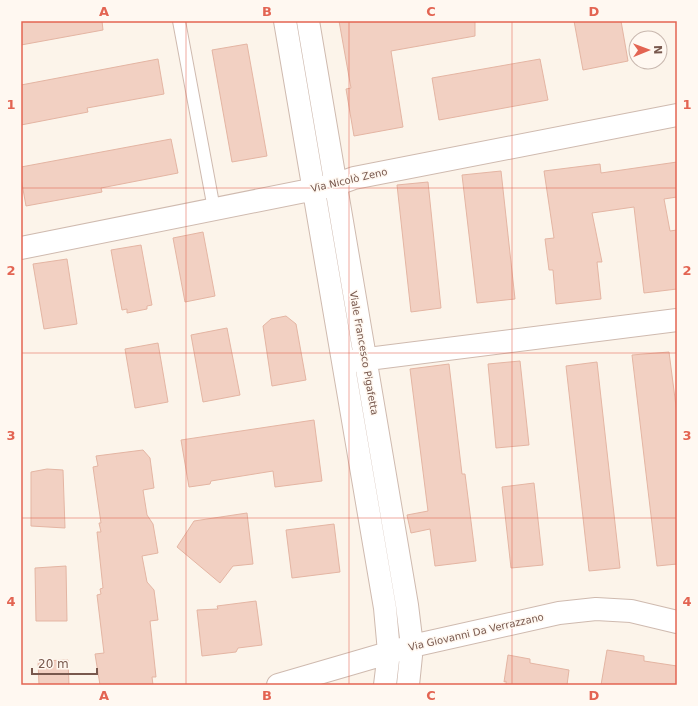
<svg xmlns="http://www.w3.org/2000/svg" width="698" height="706" viewBox="0 0 698 706" font-family="'DejaVu Sans',sans-serif">
  <rect width="100%" height="100%" fill="#fcf4ea"/>
  <!-- building -->
  <path fill="#f2d0c2" stroke="#e4b5a3" d="M21 21H102L103 30 21 45Z
    M339 21H475V36L391 51 403 127 354 136 346 89 351 88Z
    M574 21H621L628 61 583 70Z
    M247 44 267 156 232 162 212 50Z
    M158 59 164 94 87 108 88 112 21 125V85Z
    M540 59 548 100 439 120 432 78Z
    M171 139 178 173 101 188 102 192 26 206 21 178V167Z
    M677 162V197L664 199 670 231 677 230V289L644 293 634 207 592 213 602 262H597L601 299 556 304 553 270H549L545 239 554 238 544 171 600 164 601 173Z
    M501 171 515 299 477 303 462 175Z
    M428 182 441 308 411 312 397 185Z
    M203 232 215 296 185 302 173 238Z
    M141 245 152 305 147 306V309L127 313V309L122 310 111 250Z
    M67 259 77 324 44 329 33 264Z
    M286 316 296 324 306 380 272 386 263 326 271 319Z
    M227 328 240 395 203 402 191 335Z
    M158 343 168 402 135 408 125 349Z
    M669 352 677 414V564L657 566 632 355Z
    M520 361 529 445 496 448 488 364Z
    M597 362 620 568 589 571 566 366Z
    M449 364 462 474H465L476 561 435 566 430 529 411 533 407 515 428 511 410 369Z
    M314 420 322 481 275 487 273 471 211 481 210 484 189 487 181 440Z
    M143 450 150 458 154 488 143 490 147 515 153 524 158 553 142 556 147 582 154 590 158 620 150 621 156 677H152L153 685H100L95 654 104 653 97 595 101 594 100 589 103 588 97 532H101L99 523H101L93 467 98 466 96 456Z
    M47 469 63 470 65 528 31 526V472Z
    M534 483 543 565 511 568 502 487Z
    M247 513 253 564 233 566 220 583 177 547 194 521Z
    M334 524 340 572 292 578 286 530Z
    M66 566 67 621H36L35 568Z
    M256 601 262 645 238 648 236 652 202 656 197 610 218 609 217 606Z
    M607 650 644 656V661L677 666V685H601Z
    M508 655 530 659V663L569 670 567 685H506V681L504 682Z
    M68 660 69 685H39L38 661Z"/>
  <g fill="none" stroke-linecap="round" stroke-linejoin="round">
    <!-- lane casing -->
    <g stroke="#cfbaaf" stroke-width="14">
      <path id="lane" d="M179 21 214 209"/>
    </g>
    <!-- street casing -->
    <g stroke="#cfbaaf" stroke-width="24">
      <path id="street" d="M285 21 385 608 389 652 385 685
        M308 21 407 605 412 646 408 685
        M21 248 335 185 354 178 677 115
        M352 361 677 320
        M278 685 412 646 559 613 596 609 631 611 677 622"/>
    </g>
    <!-- lane -->
    <use href="#lane" stroke="#fff" stroke-width="12"/>
    <!-- street -->
    <use href="#street" stroke="#fff" stroke-width="22"/>
  </g>
  <!-- grid -->
  <path fill="none" stroke="#e36452" stroke-width="1" stroke-opacity="0.55" d="M186 21V685M349 21V685M512 21V685M21 188H677M21 353H677M21 518H677"/>
  <g text-anchor="middle" dominant-baseline="central" stroke-width="3" stroke-linejoin="round" paint-order="stroke">
    <!-- street labels -->
    <g font-size="10" fill="#78584d" stroke="#fff8f1">
      <text transform="translate(349 180) rotate(-13)">Via Nicolò Zeno</text>
      <text transform="translate(364 353) rotate(80)">Viale Francesco Pigafetta</text>
      <text transform="translate(476 632) rotate(-13)">Via Giovanni Da Verrazzano</text>
    </g>
  </g>
  <!-- border -->
  <rect width="698" height="706" fill="none" stroke="#fff8f1" stroke-width="44"/>
  <!-- north arrow -->
  <g transform="translate(648 50) rotate(89)"><circle r="19" fill="#fff8f1" stroke="#c9b8af"/>
  <path d="M0-3L7 15L0 10L-7 15Z" fill="#e36452"/>
  <text y="-6" font-size="11" font-weight="bold" text-anchor="middle" fill="#78584d">N</text>
  </g>
  <!-- scale -->
  <path d="M32 668v6h65v-6" fill="none" stroke="#78584d" stroke-width="2"/>
  <text x="38" y="668" font-size="12" fill="#78584d" stroke="#fff8f1" stroke-width="3" paint-order="stroke">20 m</text>
  <rect x="22" y="22" width="654" height="662" fill="none" stroke="#e36452" stroke-width="1.5"/>
  <g font-size="13" text-anchor="middle" font-weight="bold" fill="#e36452">
    <text x="104" y="16">A</text>
    <text x="267" y="16">B</text>
    <text x="431" y="16">C</text>
    <text x="594" y="16">D</text>
    <text x="11" y="109">1</text>
    <text x="687" y="109">1</text>
    <text x="11" y="275">2</text>
    <text x="687" y="275">2</text>
    <text x="11" y="440">3</text>
    <text x="687" y="440">3</text>
    <text x="11" y="606">4</text>
    <text x="687" y="606">4</text>
    <text x="104" y="700">A</text>
    <text x="267" y="700">B</text>
    <text x="431" y="700">C</text>
    <text x="594" y="700">D</text>
  </g>
</svg>
